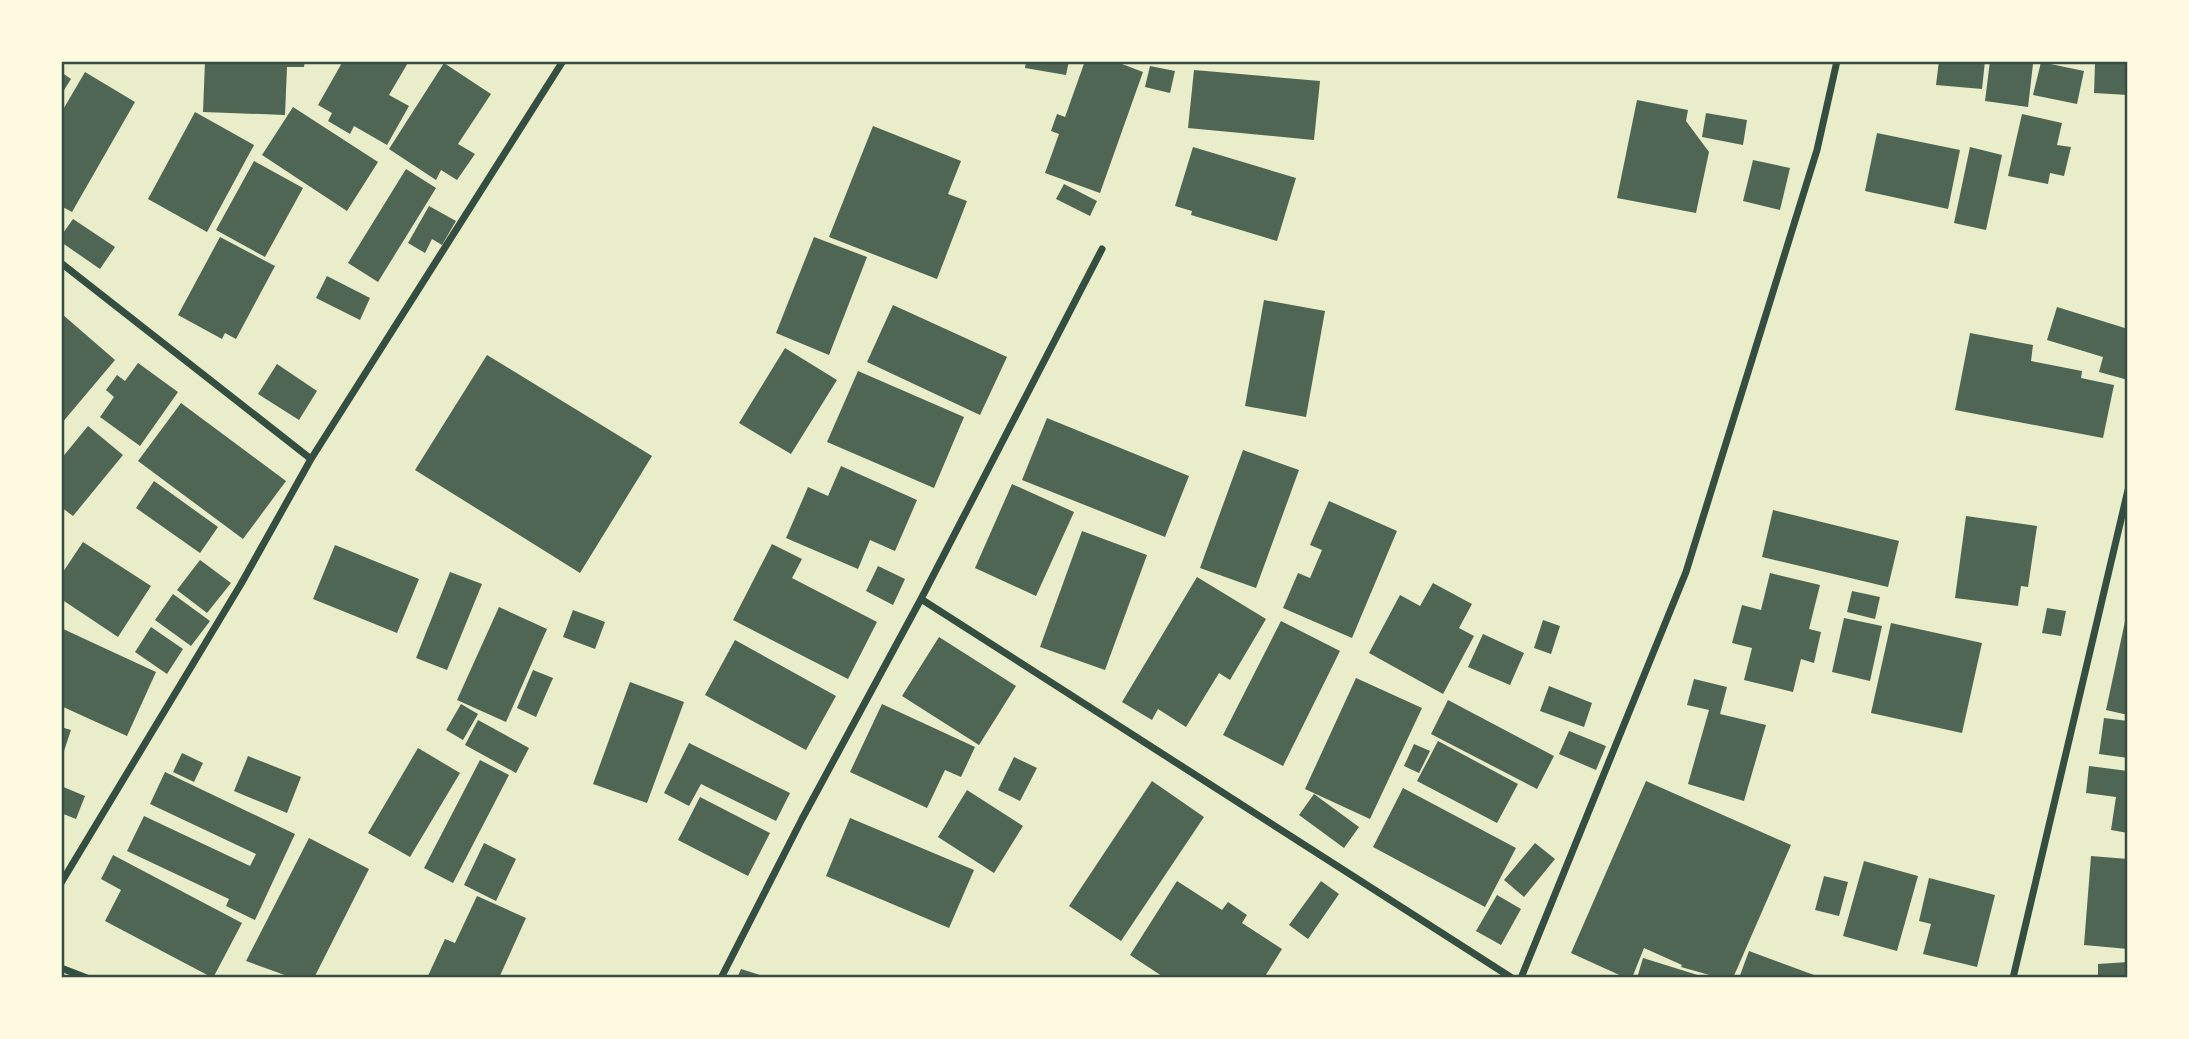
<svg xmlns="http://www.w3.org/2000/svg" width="2189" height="1039" viewBox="0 0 2189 1039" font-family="'PT Sans Narrow',sans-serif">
  <rect width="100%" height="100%" fill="#e9edc9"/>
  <!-- building -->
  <path fill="#4f6655" d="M205 61H305L304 67H287L285 115 203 112Z
    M343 61H409L389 95 409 106 387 145 354 126 350 134 328 121 332 113 318 105Z
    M1026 61H1069L1066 75 1025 68Z
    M1085 61H1114L1143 72 1100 193 1045 173 1059 134 1051 131 1057 114 1065 117Z
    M1939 61H1985L1982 89 1936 85Z
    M1990 61 2033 64 2028 107 1985 101Z
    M2089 61H2128V95L2094 93 2095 64H2089Z
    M2041 62 2084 71 2077 104 2033 95Z
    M444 63 491 94 458 144 475 154 457 180 441 170 436 180 389 149Z
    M1150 66 1175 71 1170 93 1145 87Z
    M1194 70 1320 81 1314 140 1188 128Z
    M61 72 71 79 61 95Z
    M85 72 135 102 72 212 61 206V113Z
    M1637 100 1688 110 1686 121 1709 152 1696 213 1617 198Z
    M293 107 378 162 347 211 262 155Z
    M195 112 254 145 207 232 148 199Z
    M1706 113 1747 120 1743 145 1702 137Z
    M2022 114 2062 123 2057 145 2071 147 2064 176 2050 173 2048 184 2008 176Z
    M873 126 961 161 948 194 967 201 937 279 829 237Z
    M1877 133 1960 150 1948 209 1865 191Z
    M1193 147 1296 178 1277 241 1191 215 1192 211 1175 206Z
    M1970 147 2002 155 1986 230 1954 223Z
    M1753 160 1790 168 1780 210 1743 201Z
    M254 161 303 188 265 257 216 230Z
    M406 169 436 188 378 282 348 263Z
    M1064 184 1097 201 1090 216 1056 199Z
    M429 206 456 221 442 245 432 239 425 253 408 243Z
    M73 219 115 247 100 269 61 242V236Z
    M220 237 275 266 236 339 225 333 222 339 178 315Z
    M814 237 867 257 829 355 776 333Z
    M327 276 370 298 360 320 316 298Z
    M1264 300 1325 311 1306 417 1245 406Z
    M893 305 1007 357 980 415 867 362Z
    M2057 307 2128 329V380L2099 372 2103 357 2047 340Z
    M62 314 115 360 61 424V316Z
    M1970 333 2033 345 2031 361 2082 371 2081 378 2114 385 2103 438 1955 410Z
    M785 348 837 380 791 454 739 423Z
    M487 355 652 456 580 573 415 470Z
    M138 363 178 392 140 446 100 417 114 397 106 390 117 375 125 381Z
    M277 364 317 391 299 420 258 394Z
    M858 371 964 417 934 488 827 442Z
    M181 403 286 481 243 539 138 461Z
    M1047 418 1189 476 1165 537 1022 480Z
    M88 426 123 455 73 516 61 507V459Z
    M1243 450 1299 470 1256 588 1200 568Z
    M841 466 917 500 895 551 870 540 858 569 786 538 808 487 828 496Z
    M154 481 218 527 200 553 136 508Z
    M1012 484 1074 512 1036 596 975 568Z
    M1329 501 1397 531 1352 638 1283 608 1298 573 1310 578 1322 550 1310 545Z
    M1773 510 1899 541 1888 587 1762 557Z
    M1966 516 2037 526 2028 587 2021 586 2018 606 1955 598Z
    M1082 531 1147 555 1105 670 1040 647Z
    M83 542 151 586 118 637 61 599V575Z
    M772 544 802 559 792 578 877 622 848 679 733 620Z
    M335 545 419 579 397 633 313 599Z
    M200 560 231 583 207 613 177 590Z
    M878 566 905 579 893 605 866 591Z
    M450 572 482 584 447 670 416 658Z
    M1770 573 1820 585 1809 629 1821 632 1814 663 1801 659 1793 692 1744 680 1752 648 1732 643 1742 605 1761 610Z
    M1197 577 1266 619 1230 680 1219 673 1186 727 1158 709 1152 720 1122 702Z
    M1433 583 1472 604 1459 628 1474 636 1443 694 1369 653 1400 595 1420 606Z
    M1852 591 1880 597 1875 619 1847 612Z
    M173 594 210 621 191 646 155 620Z
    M499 607 547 629 506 722 457 700Z
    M2047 608 2066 611 2061 636 2042 633Z
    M573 610 605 622 595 649 563 637Z
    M2127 612H2128V715L2106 710Z
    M1844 618 1882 626 1870 681 1832 672Z
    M1543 620 1560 626 1551 654 1534 648Z
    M1281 621 1340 651 1283 766 1223 735Z
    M1891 623 1982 643 1962 733 1871 713Z
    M151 627 183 649 167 674 135 652Z
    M61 628 156 672 127 736 61 706Z
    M1483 634 1524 653 1510 685 1468 667Z
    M939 637 1016 686 979 745 902 696Z
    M735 640 836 696 806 750 705 695Z
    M533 670 553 678 536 717 517 708Z
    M1356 678 1422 708 1370 819 1305 789Z
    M1694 679 1727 687 1720 714 1766 725 1744 801 1688 784 1709 710 1687 705Z
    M630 682 684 702 647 803 593 784Z
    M1549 686 1592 703 1584 727 1540 711Z
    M1448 700 1554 756 1537 789 1431 734Z
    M461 704 478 714 463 740 446 730Z
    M882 704 975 747 961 777 945 770 927 808 850 772Z
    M2104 718 2128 721V758L2099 754Z
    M478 720 529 748 516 773 465 745Z
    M61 727 71 730 62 757H61Z
    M1569 731 1606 746 1596 770 1559 754Z
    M1438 741 1518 784 1497 823 1417 781Z
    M689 743 790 793 776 821 701 784 689 806 664 793Z
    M1414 744 1430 751 1419 773 1404 766Z
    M418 748 460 773 410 857 368 833Z
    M182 753 203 763 194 782 173 772Z
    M248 756 301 777 287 813 234 791Z
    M1014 757 1037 768 1020 801 998 790Z
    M480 760 509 775 453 883 424 868Z
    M2089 766 2128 771V833L2111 830 2116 797 2086 793Z
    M165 772 295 834 255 920 226 906 229 899 127 851 144 816 250 866 256 854 150 804Z
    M1152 781 1204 817 1121 941 1069 906Z
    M1646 781 1791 845 1733 978H1720L1681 967 1682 965 1644 948 1632 978H1626L1571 953Z
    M61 786 85 796 76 819 61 813Z
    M1403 788 1516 848 1485 907 1373 847Z
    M967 790 1023 826 994 873 938 837Z
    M1314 794 1359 827 1344 848 1299 815Z
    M700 797 770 833 748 876 678 840Z
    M850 818 974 870 949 928 826 876Z
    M309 838 369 869 314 978H293L246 961Z
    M484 843 516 859 496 901 464 885Z
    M1535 843 1555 859 1524 897 1504 880Z
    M113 855 242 923 213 978 105 921 121 890 101 879Z
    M2091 856 2128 859V949L2084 945Z
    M1864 861 1918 876 1897 951 1843 936Z
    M1824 876 1848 882 1839 916 1815 910Z
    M1929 878 1995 895 1977 967 1923 954 1931 924 1919 921Z
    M1177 881 1222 910 1228 902 1247 915 1242 923 1282 949 1264 978H1165L1130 955Z
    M1321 881 1339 894 1308 939 1289 925Z
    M1497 895 1521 909 1501 945 1476 931Z
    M477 896 526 918 499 978H427L445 939 455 943Z
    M1749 951 1814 975 1813 978H1739Z
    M1643 958 1704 977V978H1637Z
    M2128 962V978H2098V964Z
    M741 969 766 977V978H737Z"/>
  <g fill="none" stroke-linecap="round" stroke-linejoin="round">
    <!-- minor -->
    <path stroke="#344e41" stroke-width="7" d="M61 263 311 459
      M921 599 1512 978
      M61 883 241 584 311 459 563 61
      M61 968 87 978
      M721 978 802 819 921 599 1102 249
      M1521 978 1686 572 1817 150 1837 61
      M2013 978 2128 490"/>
  </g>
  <!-- border -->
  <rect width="2189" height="1039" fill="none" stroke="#fefae0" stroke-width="126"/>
  <rect x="63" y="63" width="2063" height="913" fill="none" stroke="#344e41" stroke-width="2.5"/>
</svg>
